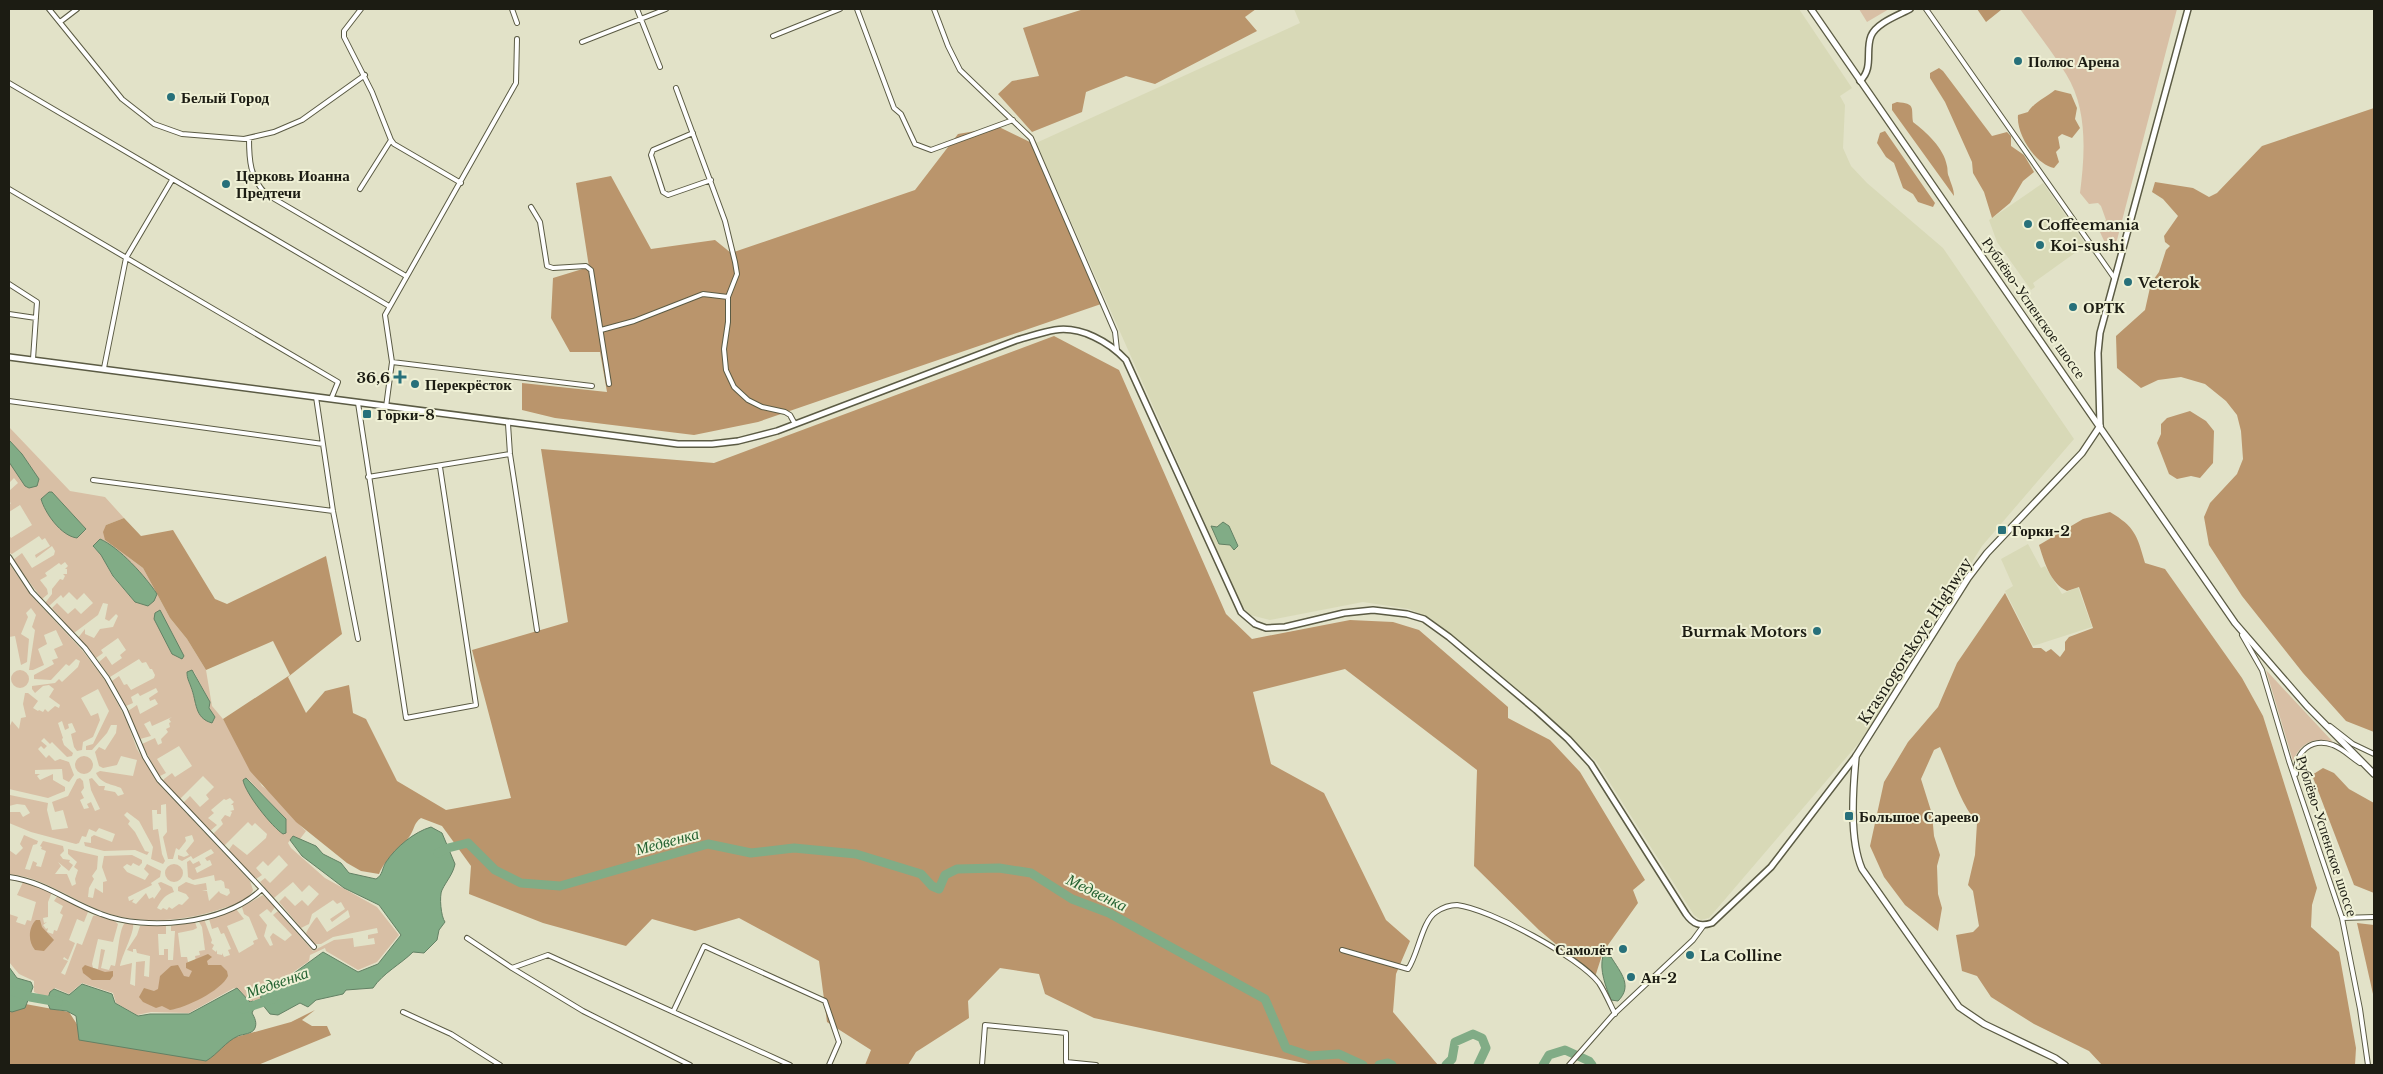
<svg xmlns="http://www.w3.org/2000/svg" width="2383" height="1074" viewBox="0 0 2383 1074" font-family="'Libre Baskerville',serif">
  <rect width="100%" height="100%" fill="#e2e2c8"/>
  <!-- built -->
  <path fill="#d8d9b7" d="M1294 9H1799L1852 88 1840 96 1845 105 1843 148 1851 166 1867 183 1943 248 2074 439 1982 546 1863 738 1709 918 1701 920 1694 915 1596 761 1505 679 1431 619 1409 609 1363 602 1270 620 1250 615 1242 606 1036 143 1300 23Z
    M2043 183 2086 245 2033 283 2035 287 2031 290 1997 242 1989 220Z
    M2028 544 2041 568 2045 566 2062 594 2078 587 2092 627 2033 646 2005 591 2013 586 2001 559Z"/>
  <!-- green -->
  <path fill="#d8bfa5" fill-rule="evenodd" d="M1859 9H1889L1867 22Z
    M2020 9H2177L2117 240 2111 247 2106 245 2100 232 2106 220 2101 206 2098 203 2089 204 2080 193C2085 154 2088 109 2066 74 2052 51 2035 30 2020 9Z
    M9 427 70 491 105 497 124 518 106 525 105 540 143 568 170 618 187 639 206 670 212 706 223 719 262 786C276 794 292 818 306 831L300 839 293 836 288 843 291 848 325 878 377 907 399 935 377 962 358 970 326 951 325 948 310 955 309 961 275 985 263 986 260 993 261 999 250 1002 242 993 234 988 189 1013 151 1012 137 1015 116 1003 113 993 82 983 69 994 55 988 50 992 47 998 34 992V981L19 974 9 962V914L18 917 16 922 25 925 27 920 31 921 36 902 17 895 23 882 52 892 48 902V917L43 918 44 923 47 922 43 925 46 929 48 928 47 932 53 934 54 930 57 931 63 915 60 913 63 906 54 901 58 895 88 912 84 922 77 919 69 940 75 943 68 960 64 957 63 959 68 961 61 973 65 975 77 943 82 945 93 916C99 914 114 919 118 924L113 942 98 939 92 964 93 968 98 969 101 949 105 950 101 968 109 970 111 965 115 966C118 956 119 928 125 923L133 924C135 931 122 955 120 966L132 963 130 984 135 986 136 962 145 961 144 976 149 977 150 956 137 953 136 949H133V952L127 950 137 935 140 926H166V934H158L159 955H164V949H168V960H173L175 931H171V926L195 922 197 928 193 930 178 933 181 957H187L188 962 196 961 195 956 200 955 199 951 205 950 202 927 199 922 204 919 212 940 211 943 214 945 212 949 216 952 217 950V954L222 955V953L224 957 230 955 228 950 231 949 224 933 221 934 218 927 212 929 209 919 236 909 244 919 227 926 239 953 254 944 253 941 258 939 249 917 244 914 242 907 263 895 275 907 271 913 267 909 259 915 267 925 264 936 270 946 273 945 270 937 273 933 285 941 292 935 273 915 278 911 313 951 334 940 353 938 354 947 375 944 374 938 368 939V935L378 933 377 928 333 937 321 944H314L306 933C308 929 314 919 317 917L327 932 350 917 348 910 332 922 330 919 345 909 341 902 337 904 333 900 312 914 309 924 301 928 279 902 285 896 295 906 302 900 308 906 319 894 309 885 302 892 293 882 274 898 260 882 265 878 270 883 288 865 279 855 268 866 263 861 256 868 262 875 256 879 228 851 233 844 247 855 266 838 267 834 255 823 252 826 248 822 224 846 215 837 214 833 223 824 221 820 225 815 230 817 232 812 230 811 234 810 233 805H231L234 802 230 798 226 800 224 799 211 810 214 813 208 818 217 825 210 831 183 803 190 796 200 807 209 799 206 795 214 787 203 776 179 800 163 782 164 779 172 773 175 777 192 766 179 746 157 759 166 773 160 776 158 775 142 744 155 738 158 745 162 743 161 739 168 732 166 729 170 727 169 723 171 722 169 719 172 717 152 726 150 721 144 724 151 736 140 739 128 711 137 705 140 714 158 704 155 699 150 701 149 698 158 692 156 688 140 696 138 693 131 697 133 703 126 706 112 681 119 676 124 685 127 684 131 690 154 678 155 675 152 669H150L146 662 142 663 139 659 110 677 99 662 106 656 112 665 122 658 120 655 126 650 118 638 101 650 103 653 96 658 78 638 85 629V634L94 638 100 629 113 627 118 616 116 614 109 621 105 619 108 604 103 603 98 615 74 633 52 608 57 603 68 614 75 608 81 614 93 603 84 593 77 600 69 592 63 598 61 595 49 606 45 603 52 594V589L60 579 63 580 65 576 63 574H67V569H65L68 566 65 562 61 565 59 563 45 573 47 576 40 580 47 589 48 594 42 599 13 560 22 553 32 568 54 555 55 551 52 546 36 558 35 555 50 546 45 538 42 540 39 536 12 554 9 553V535L11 538 32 525 20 505 9 512V505L11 503 9 502V491L18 483 14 478 9 483V462L26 486 29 488 39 479 22 454 9 440ZM49 492H52L84 527 86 530 75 538C59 532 46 515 42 499ZM105 541 149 582 135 602 113 577 101 555 93 547ZM187 672H194L210 702V723C195 714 197 702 191 688 189 681 187 679 187 672ZM249 780 286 819 277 830 245 787Z
    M9 563 30 594 82 650 105 680 126 719 137 749 157 782 250 881 253 890C249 901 232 905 221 909 179 923 131 926 90 906 61 893 42 878 9 874V850L16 855 23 848 20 844 24 835 38 841 37 844 33 845 25 869 30 870 33 861 37 863 36 866 41 867 46 851 41 849 42 847 40 846 43 841 63 846 64 851 60 855 63 859 70 860 69 862 73 865 69 871 58 862 61 866 55 874H67L72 886 76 884 75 879 78 870 74 867 77 862 68 854V849L98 856 97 869 92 876 94 879 89 888 88 897 93 898 95 888 103 893V882L107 881 102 867 104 856 132 855 142 860V863L139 866 133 863 131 866 127 864 123 867 127 872 145 880 149 874 144 869 147 864 161 871 160 877 151 883 152 885 128 897 129 901 134 899 132 902 136 904 146 893 149 899 153 897 154 899 161 889 158 883 161 882 172 887 174 892C166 895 163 897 157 908L161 910 163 908 167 910 169 907 172 909 179 904 182 905 189 898 186 894 178 891V887L186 882 195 885 206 883 207 890 202 891H207L209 901 219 891 220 893 227 896 230 893 229 889 225 888 224 882 221 880 215 881 214 875 193 880 188 877 187 862 190 860 193 864 199 861 201 865 195 868 197 873 212 865 210 860 207 861 205 858 214 853 211 849 193 859 191 856 182 861 178 859V855L184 857 189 855 186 851 194 841 192 835 185 837 186 841 179 850 176 848 173 859H168L163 837 167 832 166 804 161 805V814H157V810H152L153 830 158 829 162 854 165 861 163 864 151 859 153 847 139 821 127 812 124 815 130 821 128 824 135 832 145 851 149 852 147 855 135 850 104 851 85 846 84 842 91 843V837L94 835 112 842 115 834 99 828 96 832 89 829 86 837 82 836 79 843 76 844 31 832 9 823V812H20L23 817 30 813 25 805 17 804 9 806 10 795 48 803 47 810 52 830 68 828 63 810 55 812 52 802 68 796 77 779 80 778 83 781 84 788 81 792 84 798 80 800 84 809 89 808 87 804 91 802 95 811 100 809 91 790 89 779 92 778 99 786H105L104 790 115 792 118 796 124 794 121 788C112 784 101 784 96 773L100 771 133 776 137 760 121 756 117 765 103 768 99 766 95 752 99 747 105 750 116 733 117 725H111L107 733 92 750H86V746L93 744 109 711 98 689 81 698 91 716 98 713 100 720 93 737 83 742 82 750 77 751 74 747 71 734 76 732 72 723 68 724 69 728 65 730 62 721 58 723 63 738 62 739 64 745 73 753 72 756 67 757 52 742 50 744 44 738 41 741 47 746 44 749 41 746 38 749 46 758 49 755 55 761 60 759 69 762 74 775 69 782 63 779 62 769 35 770V774H40L37 776 40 780 53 774V780L65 787V791L48 798 9 789V728L12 721 19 729 21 718 26 717 23 704 25 693H28L38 701 33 708 38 711 39 710 43 712 45 709 48 712 55 706 59 708 60 705 49 697 54 689 49 685 43 686 35 693 32 689V686L55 683 59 679 62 682 78 667 80 661 76 659 69 666 66 664 51 680 34 679V675L54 664 52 660 58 658 54 649 63 645 56 630 44 635 47 644 38 649 44 665 33 670H29L35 630 32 627 36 615 31 608 26 613 28 617 21 634 29 639 27 662 21 665 15 636 9 637Z
    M11 679a9 9 0 1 1 18 0a9 9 0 1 1-18 0Z
    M2266 670 2333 742C2314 736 2300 743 2293 761Z
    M75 765a9 9 0 1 1 18 0a9 9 0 1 1-18 0Z
    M165 873a9 9 0 1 1 18 0a9 9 0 1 1-18 0Z"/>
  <!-- forest -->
  <path fill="#ba956c" d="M1084 9H1256L1245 17 1257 31 1155 84 1126 76 1086 92 1082 112 1032 132 998 94 1012 81 1039 76 1023 28Z
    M1977 9H2001V10L1986 22Z
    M1939 68 1943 71 1992 136 2007 132 2011 136V146L2024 155 2034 172 2023 181 2010 203 1992 218 1984 192 1973 173 1972 162 1945 102 1930 78V73Z
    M2055 90 2071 94 2077 108 2075 119 2080 128 2072 138 2062 134 2058 137 2060 148 2056 152 2059 162 2054 168C2035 164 2016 134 2018 115L2028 112C2034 102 2047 97 2055 90Z
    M1897 102C1916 104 1911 107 1913 122 1926 132 1944 148 1947 166 1948 170 1947 173 1949 177 1951 184 1954 189 1954 196L1892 110V104Z
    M2374 108V732L2346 721 2303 673 2242 596 2209 545 2204 517 2210 503 2237 474 2243 459 2241 431 2237 415 2226 401 2205 384 2181 377 2158 380 2141 388 2117 368 2116 336 2145 310 2151 283 2159 272 2166 250 2170 246 2165 242 2164 236 2178 216 2163 199 2152 192 2155 182 2193 188 2209 197 2217 193 2262 146Z
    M999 127 1034 144 1104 303 758 422 694 435 555 418 522 410V383L607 392 600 352H570L551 318 553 278 589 267 576 183 611 176 651 249 715 240 731 253 915 190 958 134Z
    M1885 131 1935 203 1933 207 1918 202 1913 194 1903 188 1894 163 1886 157 1877 143 1880 133Z
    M1054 336 1119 370 1226 614 1252 639 1350 620 1393 622 1419 630 1508 707V718L1550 740 1580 772 1645 880 1633 890 1638 903 1603 952 1595 977 1539 930 1474 866 1477 770 1345 669 1253 692 1271 764 1324 793 1386 920 1410 941 1396 974 1393 1012 1438 1065H1313L1094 1018 1045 994 1039 974 1000 968 968 1001 969 1018 916 1052 908 1065H865L871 1050 827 1022 819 961 739 918 695 931 652 919 626 946 543 923 469 894 471 866 442 826 421 818C414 823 415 827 411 834 401 850 387 855 379 874L361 871 347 863 296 822 250 771 223 719 290 675 273 641 206 670 187 639 170 618 143 568 105 540 103 532 106 525 124 518 141 536 173 530 215 599 227 604 326 556 342 634 288 677 306 713 325 691 349 685 353 713 366 719 397 781 446 810 511 798 472 650 568 622 541 449 714 463Z
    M2190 411 2206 421 2214 431 2213 463 2200 478 2191 476 2177 479 2169 474 2157 443 2161 434V424L2167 418Z
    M2110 512C2135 527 2137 535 2145 563L2165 569 2242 678 2263 716 2317 888 2312 905 2311 927 2339 952 2356 1048 2355 1065H2102L2089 1051 2034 1024 1991 997 1977 976 1962 971 1956 935 1973 932 1979 926 1973 891 1968 885 1975 855 1977 823C1959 801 1952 773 1940 747L1934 750 1921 779 1932 814 1934 836 1940 855 1937 866 1938 894 1942 908 1938 931 1905 905 1884 877 1870 846 1884 782 1908 742 1938 707 1957 663 2005 593 2033 648H2041L2046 652 2051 649 2060 657 2065 650V642L2069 637 2093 628 2079 587 2067 591C2050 583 2044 561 2039 545L2083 519Z
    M2323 768 2334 773 2349 789 2374 803V893L2354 885 2312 775Z
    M36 920H40L42 927 54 940 44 951 35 950C28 942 28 928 36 920Z
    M2357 923 2374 925V1010L2373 994Z
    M208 954 212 957 207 961 208 965H221L227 971 228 976C221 991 185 1008 170 1010L162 1006 156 1008 143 1002 139 997 144 988 154 991 158 989 160 976 171 966 178 965 184 976 189 977 192 971 186 968V963Z
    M85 965 105 972 113 971V976L110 980H92L83 973 82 968Z
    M9 1001 69 1012 84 1035 229 1039 291 1022 315 1010 302 1020 312 1026H327L331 1035 258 1065H13L9 1064Z"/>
  <!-- water -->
  <path fill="#81ac86" stroke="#638164" d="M9 440 22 454 39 479 37 486 29 488 25 486 9 462Z
    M49 492H52L86 529 77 538C61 536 45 513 41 499Z
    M1223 522 1229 526 1238 546 1234 550 1230 545 1219 544 1211 526 1217 527Z
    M100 539C119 547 146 577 157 594L154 601 148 606 135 602 113 576 101 555 93 546Z
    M160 610 184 656 182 659 172 654 154 619 155 613Z
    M192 670 210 702 209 708 215 717 212 723C194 718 197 702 191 687 189 681 187 679 187 672Z
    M246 778 286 819V833L283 834C272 827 245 793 243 780Z
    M431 827 442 833 455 864C453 874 447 880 442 890 439 896 441 917 445 922L439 930 437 940 424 953 413 952C401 964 383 973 373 988L346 990 343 994 316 1000 308 1007 300 1003 278 1015 270 1014 262 1004 260 993 263 989 275 987 323 952 358 972 378 964 401 935 379 905 344 888 327 875 302 856 290 840 293 836 316 846 323 854 341 863 349 873 376 879C383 875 382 868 386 862 396 847 414 832 431 827Z
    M1603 956 1611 957C1621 973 1633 986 1618 1001L1611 1000C1606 987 1599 970 1603 956Z
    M9 967 17 978 31 982 33 987 25 1008 12 1012 9 1011Z
    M82 984 112 994 115 1003 138 1016 150 1014H189L237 988 250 1002 253 1001 255 1006 252 1013C255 1018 257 1023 255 1028 253 1034 243 1034 238 1036 225 1042 218 1054 206 1061L79 1040 76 1016 67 1011 50 1009 47 1001 50 992 54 989 69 995Z"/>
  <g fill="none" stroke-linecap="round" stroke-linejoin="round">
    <!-- river -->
    <path stroke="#81ac86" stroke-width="9" d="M438 853 448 848 468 843 495 870 521 883 560 886 708 844 751 853 794 848 856 854 921 874 932 886 939 889 945 875 957 869 999 868 1031 873 1072 899 1109 913 1265 999 1286 1048 1310 1056 1339 1054 1363 1065
      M9 990 30 997 58 1002
      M243 1009 273 999
      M1379 1065 1388 1063 1392 1065
      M1446 1065 1452 1059 1455 1042 1473 1034 1482 1038 1486 1048 1478 1065
      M1543 1065 1549 1055 1565 1050 1589 1061 1592 1065"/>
    <!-- minor casing -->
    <g stroke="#5b5b44" stroke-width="6">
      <path id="minor" d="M49 9 122 99 154 124 182 134 244 139 274 132 302 120 365 75
        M361 9 344 31V37L372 92 391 140 394 144 461 183
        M512 9 517 23
        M637 9 660 67
        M857 9 894 108 901 114 915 144 931 150 1013 120
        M934 9 948 46 960 70 1031 138 1115 332 1117 350
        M1926 9 2115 279
        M60 22 77 9
        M773 36 840 9
        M517 39 516 83 385 315 392 362 592 386
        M582 42 666 9
        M9 83 389 306
        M676 88 725 221 735 262 737 274 728 297V322L724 349 726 370 734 387 748 400 762 407 785 412 790 415 795 424
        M693 133 653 150 651 155 663 192 668 195 711 180
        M249 138C249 160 250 178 266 194L406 276
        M9 189 338 382 331 399
        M360 189 391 140
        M531 207 540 222 547 266 553 268 586 266 591 270 609 384
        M9 284 37 302 33 359
        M9 314 36 318
        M601 330 634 321 703 294 728 297
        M104 368 126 258 172 180
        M316 397 333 511 358 639
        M9 401 323 444
        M358 403 406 718 476 705 440 467
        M386 407 392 362
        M508 424 510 454 537 630
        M368 477 510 454
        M93 480 333 511
        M9 557 32 592 85 648 107 678 125 710 145 757 159 780 262 889
        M2242 635 2262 670 2289 761 2342 918 2360 1009 2368 1065
        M2330 726 2353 744 2374 754
        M2296 774C2295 752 2311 737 2333 745 2343 749 2351 757 2360 763
        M9 877C45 882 68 902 101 914 147 932 225 924 262 889L314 947
        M2342 918 2374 917
        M467 938 512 968 548 955 790 1065
        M1342 950 1408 969C1418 955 1422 921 1436 912 1442 908 1450 905 1457 905 1490 909 1579 957 1599 983 1605 992 1610 1004 1615 1014
        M512 968 583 1011 690 1065
        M403 1012 451 1034 500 1065
        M673 1012 704 946 825 1001 839 1042 829 1065
        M982 1065 985 1025 1066 1033V1062L1096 1065
        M1569 1065 1612 1016 1693 940 1704 925"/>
    </g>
    <!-- tertiary casing -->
    <g stroke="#5b5b44" stroke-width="8">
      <path id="tertiary" d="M1860 81C1874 68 1865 51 1871 36 1876 23 1899 15 1910 9
        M9 357 678 444H712L738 441 777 431 1017 340C1029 337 1042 332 1055 330 1081 326 1109 342 1126 360L1241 612 1255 624 1266 628 1285 627 1344 613 1373 610 1407 614 1424 619 1449 637 1536 710 1568 739 1591 764 1686 914C1693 924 1700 927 1712 923L1771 867 1856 756
        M2100 426 2098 353 2100 333 2188 9"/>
    </g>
    <!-- secondary casing -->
    <g stroke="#5b5b44" stroke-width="8">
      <path id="secondary" d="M1811 9 2235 623 2307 706 2374 774
        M2065 1065 2055 1058 1984 1024 1959 1007 1862 869C1849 839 1853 788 1856 756L1968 578 1987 553 2082 453 2100 426"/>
    </g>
    <!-- minor -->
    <use href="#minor" stroke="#fff" stroke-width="4"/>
    <!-- tertiary -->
    <use href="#tertiary" stroke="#fff" stroke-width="5"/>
    <!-- secondary -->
    <use href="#secondary" stroke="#fff" stroke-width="5.5"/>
  </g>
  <!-- markers -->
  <g fill="#27707a" stroke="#eff0d5" stroke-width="2">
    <circle cx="2018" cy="61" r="5"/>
    <circle cx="171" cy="97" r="5"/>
    <circle cx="226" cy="184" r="5"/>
    <circle cx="2028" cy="224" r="5"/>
    <circle cx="2040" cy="245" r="5"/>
    <circle cx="2128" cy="282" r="5"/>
    <circle cx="2073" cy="307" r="5"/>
    <path d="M397.5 369.5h5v5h5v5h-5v5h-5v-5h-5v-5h5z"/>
    <circle cx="415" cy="384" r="5"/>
    <rect x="362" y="409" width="10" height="10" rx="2.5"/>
    <rect x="1997" y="525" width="10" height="10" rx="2.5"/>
    <circle cx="1817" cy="631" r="5"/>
    <rect x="1844" y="811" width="10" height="10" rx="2.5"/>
    <circle cx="1623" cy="949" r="5"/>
    <circle cx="1690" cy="955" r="5"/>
    <circle cx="1631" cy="977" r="5"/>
  </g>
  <g text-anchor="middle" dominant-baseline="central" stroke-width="4" stroke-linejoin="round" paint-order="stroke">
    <!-- poi labels -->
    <g font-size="15" font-weight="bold" fill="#1c1c13" stroke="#eff0d5" text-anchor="start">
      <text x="2028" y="61">Полюс Арена</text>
      <text x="181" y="97">Белый Город</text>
      <text x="236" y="175">Церковь Иоанна<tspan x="236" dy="17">Предтечи</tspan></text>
      <text x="2038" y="224">Coffeemania</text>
      <text x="2050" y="245">Koi-sushi</text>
      <text x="2138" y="282">Veterok</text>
      <text x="2083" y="307">ОРТК</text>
      <text x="390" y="377" text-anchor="end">36,6</text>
      <text x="425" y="384">Перекрёсток</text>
      <text x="377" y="414">Горки-8</text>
      <text x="2012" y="530">Горки-2</text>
      <text x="1807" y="631" text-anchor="end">Burmak Motors</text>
      <text x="1859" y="816">Большое Сареево</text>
      <text x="1613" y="949" text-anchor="end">Самолёт</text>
      <text x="1700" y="955">La Colline</text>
      <text x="1641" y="977">Ан-2</text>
    </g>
    <!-- street labels -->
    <g font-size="15" fill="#1c1c13" stroke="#eff0d5">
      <text transform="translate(2034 308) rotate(55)">Рублёво-Успенское шоссе</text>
      <text transform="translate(1915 641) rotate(-57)">Krasnogorskoye Highway</text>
      <text transform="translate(2327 836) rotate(72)">Рублёво-Успенское шоссе</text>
    </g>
    <!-- water labels -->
    <g font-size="16" font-style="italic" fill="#256332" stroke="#eff0d5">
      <text transform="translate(667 841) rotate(-15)">Медвенка</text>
      <text transform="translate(1097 892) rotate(26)">Медвенка</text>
      <text transform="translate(277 982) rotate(-19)">Медвенка</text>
    </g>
  </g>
  <!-- border -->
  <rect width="2383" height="1074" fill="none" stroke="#1c1c13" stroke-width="20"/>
</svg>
